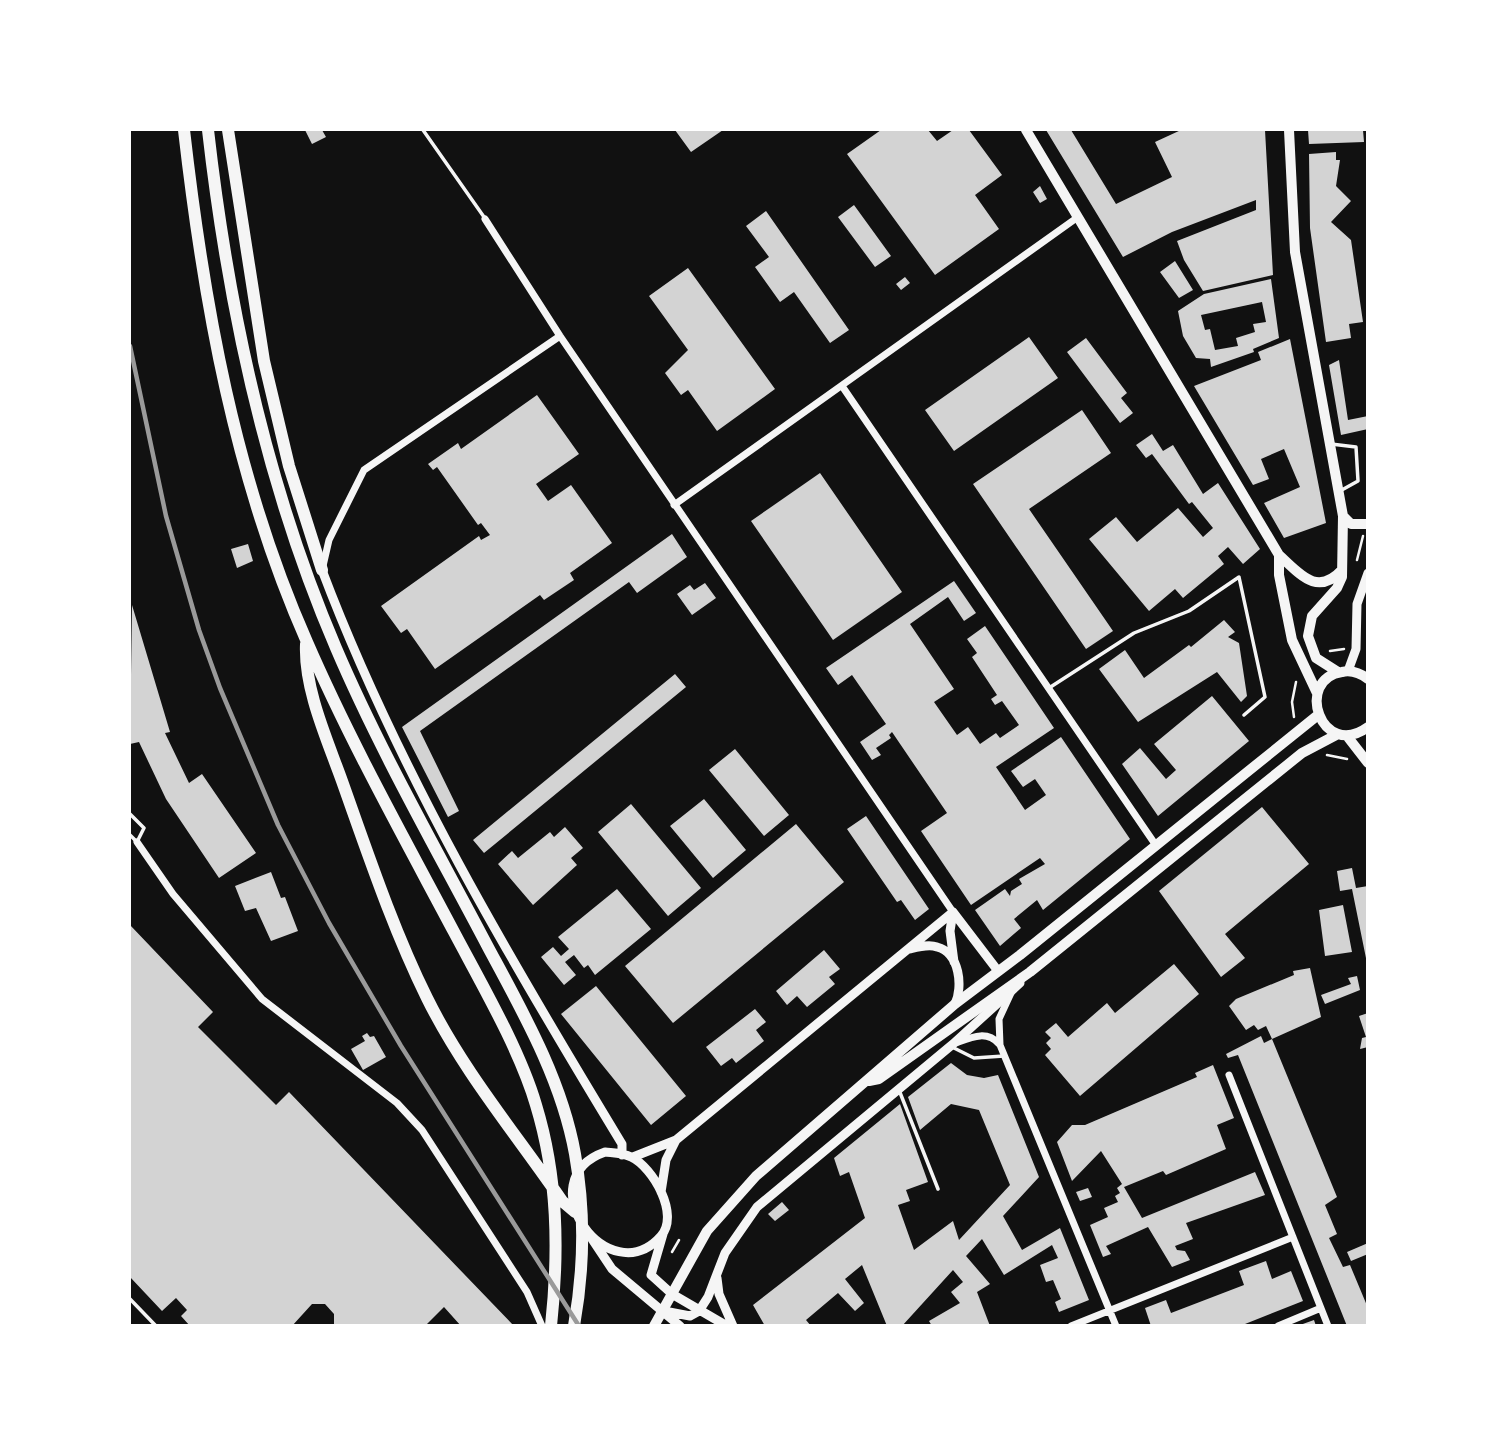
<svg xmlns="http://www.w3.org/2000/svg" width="1497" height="1455" viewBox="0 0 1497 1455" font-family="'Zilla Slab',serif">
  <rect width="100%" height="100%" fill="#111"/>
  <!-- building -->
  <path fill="#d3d3d3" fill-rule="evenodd" d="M305 130H322L326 137 312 144Z
    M675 130H723L691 152Z
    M881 130H928L937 141 953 130H969L1002 175 975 195 999 229 935 275 847 154Z
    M1046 130H1071L1116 204 1172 177 1155 142 1181 130H1265L1273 275 1203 291 1184 260 1177 241 1256 210V200L1172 232 1123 257Z
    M1308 130H1363L1364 142 1309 144Z
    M1336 152V160H1340L1336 186 1351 201 1331 222 1351 240 1363 322 1349 324 1351 338 1326 342 1310 228 1309 154Z
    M1040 186 1047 199 1040 203 1033 192Z
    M854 205 891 256 875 267 838 217Z
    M766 211 849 330 830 343 794 292 780 302 755 267 769 257 746 226Z
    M1175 261 1193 290 1179 298 1160 272Z
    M688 268 775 389 717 431 688 390 681 395 665 373 688 350 649 296Z
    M905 277 910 283 901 290 896 284Z
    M1271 279 1279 338 1253 349 1254 352 1211 367 1210 359 1196 358 1183 336 1178 311 1204 294ZM1262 302 1266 322 1253 324 1255 332 1236 338 1238 346 1215 350 1210 329 1205 330 1201 315Z
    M1029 337 1058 378 954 451 925 410Z
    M1086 338 1127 393 1121 398 1133 413 1120 423 1067 352Z
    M1290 339 1326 523 1284 538 1264 503 1300 487 1284 449 1261 459 1269 479 1253 485 1194 386 1261 360 1258 352Z
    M1339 360 1348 420 1368 416V429L1341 435 1329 365Z
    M537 395 579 454 536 484 548 501 571 485 612 543 570 573 574 580 544 600 540 595 435 669 407 629 401 633 381 606 479 536 481 540 490 535 481 523 478 525 437 467 433 470 428 464 458 443 461 449Z
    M1082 410 1111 453 1029 509 1113 631 1086 649 973 484Z
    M1152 434 1163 451 1173 445 1203 494 1218 483 1260 549 1243 564 1228 547 1218 556 1224 564 1183 598 1175 589 1149 611 1089 539 1116 517 1137 542 1178 508 1203 537 1213 528 1192 502 1189 504 1152 454 1146 458 1136 445Z
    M820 473 902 592 833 640 751 521Z
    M672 534 687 557 637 593 629 582 420 731 459 811 448 817 402 727Z
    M248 544 253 561 237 568 231 549Z
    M954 581 976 613 964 621 948 597 910 624 954 689 934 702 957 735 968 727 980 744 996 733 1000 738 1019 725 1002 701 995 705 991 699 997 695 972 657 977 653 967 639 985 626 1054 728 996 767 1025 810 1046 795 1035 779 1023 787 1011 771 1061 737 1130 839 1043 910 1037 900 1014 919 1021 928 1000 946 975 910 1005 889 1010 896 1011 891 1022 884 1019 879 1045 864 1040 858 971 905 921 831 947 813 892 732 889 735 891 738 876 748 881 755 872 760 860 742 886 724 852 675 838 685 826 668Z
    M705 583 716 598 692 615 677 594 690 585 694 590Z
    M132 605 170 732 165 733 189 783 202 774 256 853 219 878 166 799 139 742 130 744Z
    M1224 620 1235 632 1228 637 1239 643 1247 696 1241 702 1217 672 1138 722 1099 669 1125 650 1144 678 1189 645 1191 647Z
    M675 674 686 687 484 853 473 840Z
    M1212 696 1249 741 1158 816 1122 764 1140 748 1166 779 1176 770 1154 744Z
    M735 749 789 815 764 836 709 770Z
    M704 799 746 850 713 878 670 826Z
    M631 804 701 888 668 916 598 832Z
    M1262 807 1309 864 1225 934 1245 958 1221 977 1159 891Z
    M866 816 929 909 915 920 901 900 897 902 847 829Z
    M796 824 844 882 673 1023 625 966Z
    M565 827 583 848 571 858 577 865 533 905 498 864 512 851 518 858 550 832 554 837Z
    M1352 868 1356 888 1368 886V968L1352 889 1340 891 1337 871Z
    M271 872 281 898 285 897 298 931 271 941 256 908 245 911 235 886Z
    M617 889 651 929 595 975 588 965 584 968 574 955 565 962 576 975 564 985 541 957 553 947 561 956 569 949 558 937Z
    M1343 905 1352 952 1325 956 1319 910Z
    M130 925 213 1012 198 1027 276 1105 289 1092 514 1326H461L444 1307 425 1326H334V1314L325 1304H312L292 1326H190L181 1316 187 1310 176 1298 162 1311 130 1277Z
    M824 950 840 969 829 977 835 984 807 1007 797 996 787 1005 776 991Z
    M1174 964 1199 994 1080 1096 1045 1055 1051 1049 1046 1043 1051 1038 1045 1032 1056 1023 1068 1037 1107 1003 1115 1013Z
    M1310 968 1321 1017 1272 1039 1266 1026 1258 1030 1254 1025 1246 1030 1229 1006 1236 999 1294 975 1293 971Z
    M1357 976 1360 990 1325 1004 1321 995 1351 984 1348 978Z
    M596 986 686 1096 651 1125 561 1014Z
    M755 1009 766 1022 756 1030 764 1041 736 1063 732 1058 721 1066 706 1047Z
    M1368 1013V1047L1360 1049 1362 1038 1366 1037 1359 1016Z
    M367 1033 370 1037 374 1036 386 1057 363 1070 351 1049 365 1041 362 1036Z
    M1261 1036 1264 1043 1272 1039 1337 1197 1325 1205 1337 1234 1329 1238 1343 1267 1350 1265 1368 1308V1326H1347L1238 1055 1228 1058 1226 1054Z
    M951 1063 967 1075 984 1078 998 1075 1039 1177 1003 1216 1022 1250 1060 1228 1089 1300 1059 1312 1055 1302 1061 1299 1053 1280 1046 1282 1040 1265 1058 1258 1052 1245 1004 1275 982 1239 966 1256 990 1284 977 1292 990 1326H932L929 1321 960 1303 951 1292 963 1282 953 1270 902 1326H887L862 1265 845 1279 864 1303 855 1311 838 1293 806 1320 811 1326H765L753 1305 865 1218 849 1172 840 1176 834 1158 900 1104 928 1182 906 1190 910 1201 898 1205 914 1250 953 1221 959 1240 1010 1185 979 1110 951 1104 920 1130 908 1097Z
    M1213 1065 1234 1118 1217 1125 1226 1149 1166 1175 1163 1171 1124 1187 1142 1218 1255 1172 1265 1195 1186 1223 1193 1239 1175 1246 1177 1250 1185 1251 1190 1260 1172 1267 1148 1227 1106 1246 1111 1254 1103 1257 1090 1225 1108 1217 1104 1208 1118 1202 1115 1196 1120 1193 1117 1188 1122 1184 1101 1151 1072 1181 1057 1142 1072 1125H1085L1197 1077 1195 1073Z
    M1088 1188 1092 1197 1080 1201 1076 1192Z
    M782 1202 789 1210 775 1221 768 1214Z
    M1368 1243V1254L1351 1261 1347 1252Z
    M1266 1261 1272 1279 1291 1271 1303 1301 1240 1326H1151L1145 1308 1166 1300 1171 1313 1244 1285 1239 1271Z
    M1314 1320 1316 1326H1300V1325Z"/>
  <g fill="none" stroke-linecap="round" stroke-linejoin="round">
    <!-- path -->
    <path stroke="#f5f5f5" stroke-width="2.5" d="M1357 560 1363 536
      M1330 651 1344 649
      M1294 717 1292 702 1296 682
      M1327 755 1347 759
      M672 1252 679 1240"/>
    <!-- service -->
    <path stroke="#f5f5f5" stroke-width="3.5" d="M423 130 484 217
      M1331 444 1356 447 1358 481 1340 491
      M1049 688 1134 633 1189 611 1239 577 1265 697 1244 715
      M130 814 144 828 137 842 130 835
      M952 1047 974 1058 1004 1056
      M899 1090 938 1189
      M130 1299 156 1326"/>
    <!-- minor -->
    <path stroke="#f5f5f5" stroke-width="7" d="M485 219 560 336 953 912
      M842 386 1155 844
      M674 505 1078 217
      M323 566 329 540 364 470 560 336
      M137 842 173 894 262 999 397 1103 422 1130 527 1292 542 1326
      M1011 993 999 1019 1000 1045 1116 1326
      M956 1043C972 1037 987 1030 999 1044
      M1229 1075 1328 1326
      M1071 1326 1293 1237
      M1278 1326 1321 1308"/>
    <!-- tertiary -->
    <path stroke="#f5f5f5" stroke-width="9" d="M322 570C398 771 511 961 622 1144V1155
      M1348 671 1356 649 1357 604 1368 573
      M953 912 998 971
      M953 912 950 931 954 962
      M910 949C918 947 929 944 937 947 960 953 963 987 955 1004
      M605 1152C613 1153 623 1153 631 1157 653 1167 680 1215 661 1236 609 1295 526 1180 605 1152Z
      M633 1157 676 1140 953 912
      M661 1192 666 1160 676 1140
      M663 1234 651 1275 672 1294 727 1326
      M592 1239 612 1269 680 1326
      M717 1278 719 1294 733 1326
      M664 1311 690 1316 699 1311 708 1297 725 1253 757 1207 953 1044 1020 983"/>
    <!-- secondary -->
    <path stroke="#f5f5f5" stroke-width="10" d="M1026 130 1279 555V575L1292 640 1317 693
      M1289 130 1295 252 1343 516 1342 577 1337 588 1312 616 1308 636 1316 658 1338 672
      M1343 516 1351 524H1368
      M1279 555C1300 574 1317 597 1342 570
      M1368 679C1360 673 1351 670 1342 672 1294 679 1321 761 1368 727
      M1347 736 1368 763
      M869 1081 879 1079 1030 972 1302 753 1338 734
      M654 1326 707 1231 756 1176 955 1004 1020 955 1318 715"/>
    <!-- trunk -->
    <path stroke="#f5f5f5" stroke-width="12" d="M184 130C204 305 235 479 307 642 350 741 403 836 454 932 481 983 520 1050 536 1105 558 1177 559 1251 551 1326
      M208 130C228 306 266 485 336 648 380 751 437 850 489 949 524 1014 562 1081 575 1154 585 1210 584 1270 574 1326
      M228 130 264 361 289 466 322 570
      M306 644C304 689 327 739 342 781 368 854 393 929 427 998 463 1071 516 1134 562 1201L575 1212"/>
    <!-- rail -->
    <path stroke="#9a9a9a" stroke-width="4.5" d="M130 346 166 516 199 630 220 688 278 825 329 923 401 1046 579 1326"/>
  </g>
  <!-- border -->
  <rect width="1497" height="1455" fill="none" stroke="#ffffff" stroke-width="262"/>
</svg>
